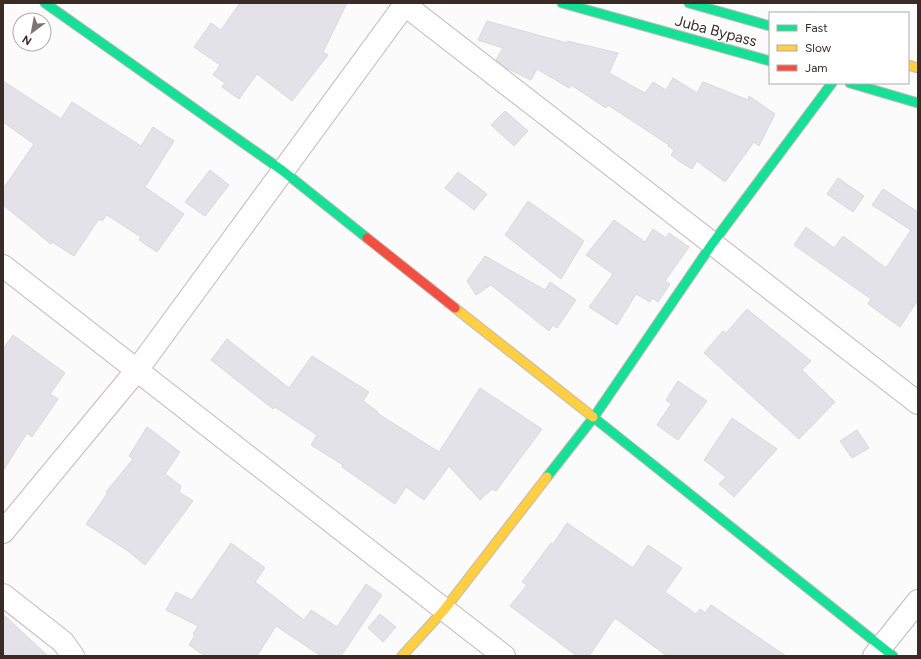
<svg xmlns="http://www.w3.org/2000/svg" width="921" height="659" viewBox="0 0 921 659" font-family="Figtree,sans-serif">
  <rect width="100%" height="100%" fill="#fbfbfb"/>
  <!-- building -->
  <path fill="#e4e2e9" stroke="#d9d8de" d="M240 3H347L323 52 328 55 292 101 257 74 239 99 222 87 225 83 213 75 220 65 194 47 211 23 221 30Z
    M487 21 567 43V41L618 53 609 73 645 93 653 82 666 90 673 78 697 93 703 82 748 100 749 96 775 114 759 146 754 142 725 182 697 161 692 169 680 162 671 155 674 150 668 146 669 145 608 105 606 108 571 85 569 88 537 69 531 80 506 68 496 60 503 48 478 40Z
    M3 81 61 119 72 102 141 146 153 127 174 141 145 187 184 214 157 252 139 240 141 237 107 215 102 221 99 219 74 256 52 242 51 244 3 205V189L34 144 3 122Z
    M505 111 528 131 514 146 491 125Z
    M210 170 229 185 205 216 185 202Z
    M458 172 487 194 474 210 445 188Z
    M838 178 864 196 853 212 827 194Z
    M883 189 918 212V300L900 327 868 304 871 299 794 245 806 227 834 248 843 236 886 268 911 230 872 205Z
    M528 201 584 241 561 279 505 235Z
    M614 220 645 242 653 229 666 238 669 233 689 247 665 281 670 284 658 302 652 298 650 302 636 294 617 325 589 307 613 274 586 255Z
    M485 256 545 290 550 282 576 300 557 328 553 325 549 331 491 285 476 295 467 281Z
    M747 309 811 361 802 370 835 402 799 439 704 353 723 331 726 333Z
    M13 335 65 373 50 394 58 399 32 437 27 433 3 471V349Z
    M227 339 289 388 312 356 369 392 363 401 378 412 377 413 439 452 480 388 542 429 496 491 492 489 480 500 449 466 424 500 406 487 395 504 342 467 343 465 311 445 317 435 275 407 273 409 211 360Z
    M678 381 707 401 678 440 657 425 671 404 666 400Z
    M732 418 777 449 734 497 719 484 726 477 704 460Z
    M147 427 180 452 165 474 181 486 179 492 193 501 145 565 128 551 86 524 107 494 106 492 133 459 129 456Z
    M857 430 869 448 852 458 840 441Z
    M567 523 633 568 648 545 682 568 665 592 696 614 700 609 705 613 711 605 786 656H667L615 618 589 656H577L510 606 527 585 522 582 551 543 553 544Z
    M231 543 265 568 255 582 304 620 311 610 337 627 366 584 382 595 341 656H321L276 626 257 656H205L189 645 195 635 193 634 198 626 166 610 176 592 192 600Z
    M3 614 48 656H3Z
    M380 614 396 627 383 642 368 628Z"/>
  <g fill="none" stroke-linecap="round" stroke-linejoin="round">
    <!-- street casing -->
    <g stroke="#c1bab7" stroke-width="24">
      <path id="street" d="M405 5 918 403
        M3 266 504 656
        M3 532 137 370 406 3
        M3 595 63 642 73 656
        M874 656 918 601"/>
    </g>
    <!-- fast casing -->
    <g stroke="#c1bab7" stroke-width="11">
      <path id="fast" d="M45 3 283 171 367 238
        M562 3 770 61
        M689 3 770 26
        M850 83 918 103
        M593 417 893 656
        M547 477 594 417 712 244 832 83"/>
    </g>
    <!-- slow casing -->
    <g stroke="#c1bab7" stroke-width="11">
      <path id="slow" d="M908 65 918 68
        M455 308 593 417
        M402 656 444 610 547 477"/>
    </g>
    <!-- jam casing -->
    <g stroke="#c1bab7" stroke-width="11">
      <path id="jam" d="M367 238 455 308"/>
    </g>
    <!-- street -->
    <use href="#street" stroke="#fefefe" stroke-width="22"/>
    <!-- fast -->
    <use href="#fast" stroke="#16e098" stroke-width="9"/>
    <!-- slow -->
    <use href="#slow" stroke="#ffcf43" stroke-width="9"/>
    <!-- jam -->
    <use href="#jam" stroke="#f24e42" stroke-width="9"/>
  </g>
  <g text-anchor="middle" dominant-baseline="central" stroke-width="3" stroke-linejoin="round" paint-order="stroke">
    <!-- street labels -->
    <g font-size="15" fill="#3a2c25" stroke="#fff">
      <text transform="translate(716 31) rotate(15)">Juba Bypass</text>
    </g>
  </g>
  <!-- border -->
  <rect width="921" height="659" fill="none" stroke="#3a2c25" stroke-width="8"/>
  <!-- legend -->
  <rect x="769" y="12" width="140" height="72" fill="#ffffff" stroke="#b0aba8"/>
  <rect x="777" y="25" width="20" height="6" fill="#16e098" stroke="#b0aba8"/>
  <text x="805" y="32" font-size="12" fill="#3a2c25">Fast</text>
  <rect x="777" y="45" width="20" height="6" fill="#ffcf43" stroke="#b0aba8"/>
  <text x="805" y="52" font-size="12" fill="#3a2c25">Slow</text>
  <rect x="777" y="65" width="20" height="6" fill="#f24e42" stroke="#b0aba8"/>
  <text x="805" y="72" font-size="12" fill="#3a2c25">Jam</text>
  <!-- north arrow -->
  <g transform="translate(32 32) rotate(212)"><circle r="19" fill="#ffffff" stroke="#b0aba8"/>
  <path d="M0-3L7 15L0 10L-7 15Z" fill="#7e7470"/>
  <text y="-6" font-size="11" font-weight="bold" text-anchor="middle" fill="#3a2c25">N</text>
  </g>
</svg>
